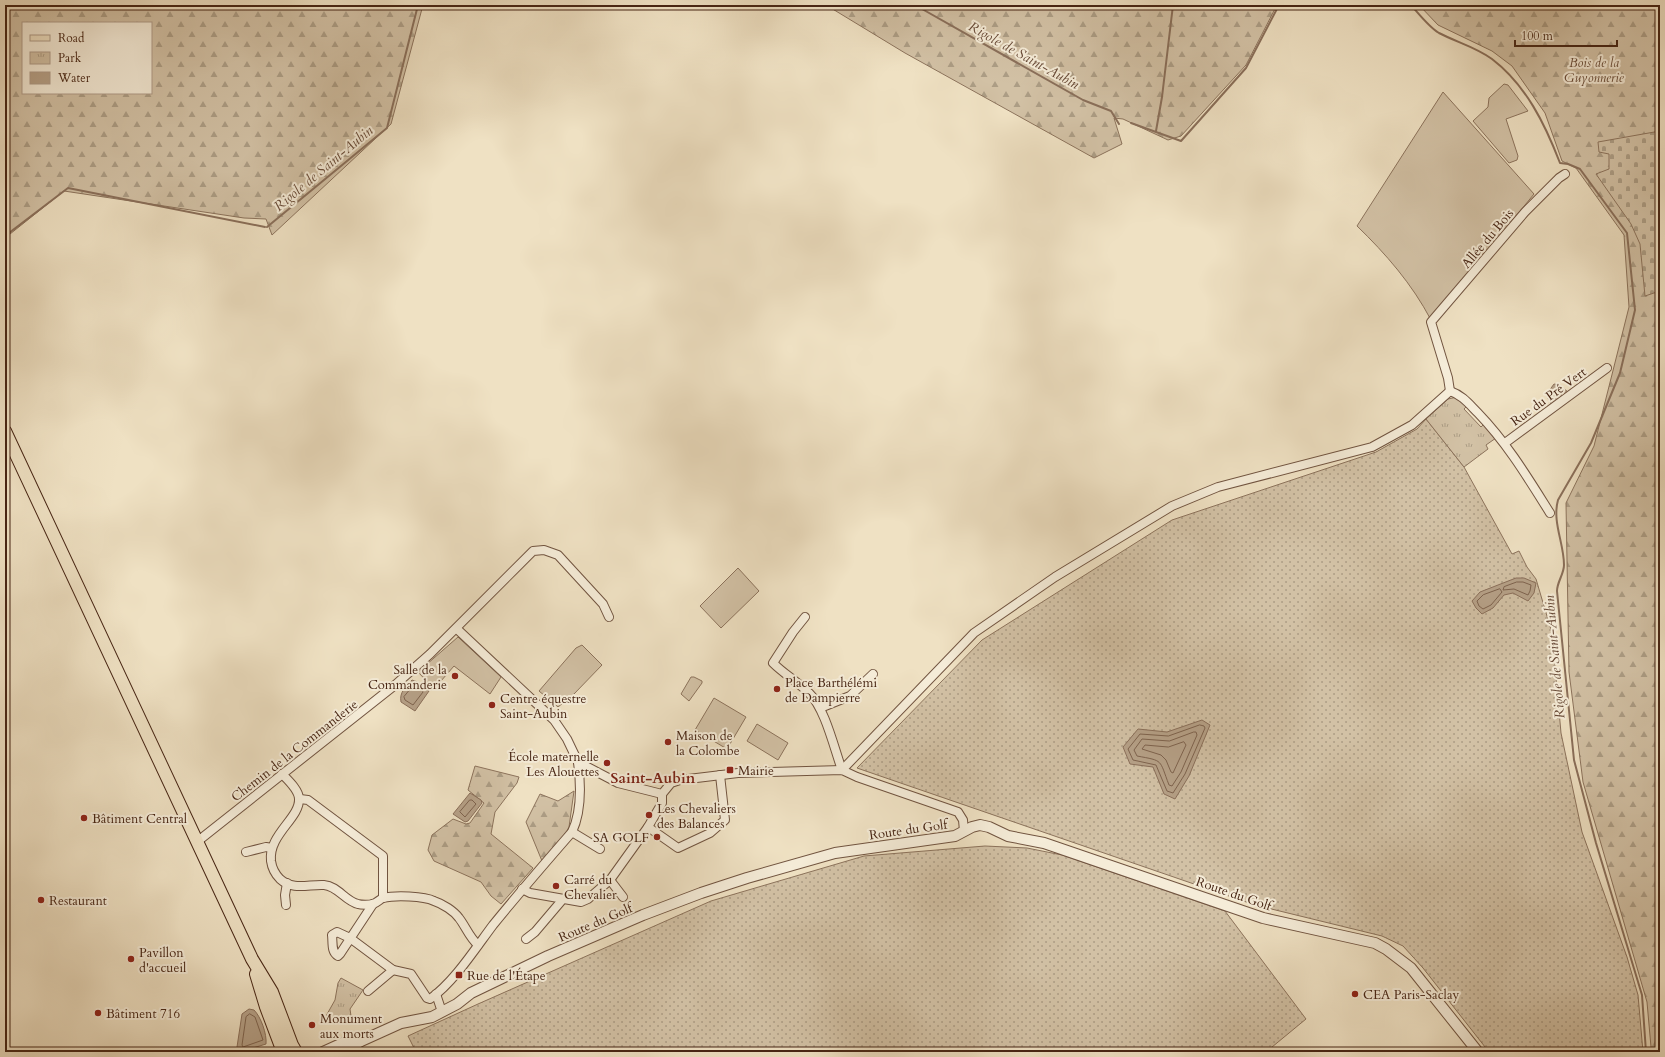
<svg xmlns="http://www.w3.org/2000/svg" width="1665" height="1057" font-family="Cardo,serif">
<style>
.grass{fill:url(#grass-dots);stroke:#8c735c}
.forest{fill:url(#forest-firs);stroke:#8c735c;fill-rule:evenodd}
.cemetery{fill:url(#cemetery-stones);stroke:#8c735c}
.park{fill:url(#park-tufts);stroke:#8c735c}
.garden{fill:#d2c1a5;stroke:#8c735c}
.water{fill:#b6a188;stroke:#8a6f5a}
.lines{fill:none;stroke-linecap:round;stroke-linejoin:round}
.shore{stroke:#7e634e;stroke-width:1}
.stream{stroke:#8a6f5a;stroke-width:2}
.minor-casing{stroke:#715440;stroke-width:10}
.tertiary-casing{stroke:#715440;stroke-width:12}
.primary-casing{stroke:#472514;stroke-width:14}
.minor{stroke:#f5ecd8;stroke-width:8}
.tertiary{stroke:#f5ecd8;stroke-width:10}
.primary{stroke:#efe1c3;stroke-width:12}
.poi-dot{fill:#8f2418;stroke:#f5ecd8;stroke-width:1.5}
.labels{text-anchor:middle;stroke-width:4;stroke-linejoin:round;paint-order:stroke}
.park-label{font-size:13px;font-style:italic;fill:#6a4c38;stroke:#f5ecd8}
.street-label{font-size:13px;fill:#472514;stroke:#f5ecd8}
.poi-label{font-size:13px;fill:#472514;stroke:#f5ecd8;text-anchor:start}
.water-label{font-size:14px;font-style:italic;fill:#684a37;stroke:#f5ecd8}
.quarter-label{font-size:15px;font-weight:bold;fill:#7a1f14;stroke:#f5ecd8}
</style>
<defs>
<pattern id="grass-dots" width="8" height="8" patternUnits="userSpaceOnUse"><rect width="8" height="8" fill="#d2c1a5"/><path d="M2 2h.1M6 6h.1" fill="none" stroke="#ac9d85" stroke-width="1.8" stroke-linecap="round"/></pattern>
<pattern id="forest-firs" width="22" height="20" patternUnits="userSpaceOnUse"><rect width="22" height="20" fill="#d2c1a5"/><path d="M5 1l3.5 6h-7zM16 11l3.5 6h-7z" fill="#ac9d85"/></pattern>
<pattern id="cemetery-stones" width="16" height="16" patternUnits="userSpaceOnUse"><rect width="16" height="16" fill="#d2c1a5"/><path d="M2 7V4a2 2 0 0 1 4 0v3zM10 15v-3a2 2 0 0 1 4 0v3z" fill="#ac9d85"/></pattern>
<pattern id="park-tufts" width="24" height="20" patternUnits="userSpaceOnUse"><rect width="24" height="20" fill="#d2c1a5"/><path d="M3 7l-1-3M5 7V3M7 7l1-3M15 17l-1-3M17 17v-4M19 17l1-3" fill="none" stroke="#ac9d85"/></pattern>
</defs>
<rect width="100%" height="100%" fill="#efe1c3"/>
<filter id="stains"><feTurbulence type="fractalNoise" baseFrequency=".005" numOctaves="4"/><feColorMatrix values="0 0 0 0 .2 0 0 0 0 .09 0 0 0 0 .02 0 0 0 .5 -.17"/></filter>
<radialGradient id="worn" r=".72"><stop offset=".6" stop-color="#630" stop-opacity="0"/><stop offset="1" stop-color="#630" stop-opacity=".3"/></radialGradient>
<g class="grass">
<polygon points="1426,419 1464,467 1512,554 1519,551 1527,567 1536,579 1552,633 1561,733 1582,832 1627,957 1638,995 1643,1052 1489,1052 1423,968 1403,946 1382,936 1255,905 857,768 982,640 1172,520 1376,452 1417,429"/>
<polygon points="985,846 1027,848 1062,855 1225,911 1306,1019 1266,1052 416,1052 408,1036 478,1004 711,901 864,856"/>
</g>
<g class="forest">
<path d="M5,5H423L391,124L272,235L266,219L244,218L64,191L5,238ZM23,23H151V93H23Z"/>
<polygon points="826,5 1277,5 1246,65 1181,136 1168,140 1123,119 1114,118 1122,144 1094,158 905,53"/>
<polygon points="1419,5 1660,5 1660,1052 1649,1052 1651,1047 1647,1002 1583,782 1569,672 1566,503 1594,446 1629,307 1624,235 1576,168 1562,161 1545,113 1512,66 1492,51 1438,25"/>
<polygon points="475,766 519,777 517,783 495,812 491,834 533,868 501,904 491,896 481,882 434,861 428,850 432,835 453,819 466,824 470,823 484,803 468,790"/>
<polygon points="574,791 569,827 564,836 542,861 526,822 540,794 558,801"/>
</g>
<polygon class="cemetery" points="1660,131 1660,291 1645,296 1640,244 1631,224 1596,174 1609,169 1609,154 1599,152 1598,142"/>
<g class="park">
<polygon points="1457,397 1467,406 1464,409 1481,427 1484,424 1496,438 1486,445 1488,449 1464,467 1426,419 1448,399"/>
<polygon points="341,978 363,990 350,1009 351,1016 341,1024 326,1016 335,1000 338,983"/>
</g>
<g class="garden">
<polygon points="1504,84 1508,85 1528,111 1506,119 1518,156 1517,160 1509,163 1473,121 1488,107 1489,98"/>
<path d="M1443,92L1534,194L1431,320C1412,284 1386,254 1357,226Z"/>
<polygon points="738,568 759,591 721,628 700,606"/>
<polygon points="458,637 501,677 490,694 454,666 434,689 418,672"/>
<polygon points="582,645 602,665 574,694 558,707 539,691 576,648"/>
<polygon points="691,677 694,677 702,681 702,683 689,701 681,694"/>
<polygon points="714,698 746,717 727,749 695,730"/>
<polygon points="757,724 788,743 778,760 747,741"/>
</g>
<g class="water">
<polygon points="1554,384 1560,385 1569,393 1553,407 1546,395"/>
<polygon points="1516,578 1524,578 1536,583 1534,593 1528,601 1513,593 1504,595 1493,608 1482,614 1476,608 1472,601 1480,592"/>
<path d="M412,680L420,683L429,691L415,711L401,702C399,692 406,687 412,680Z"/>
<polygon points="1202,720 1210,725 1189,776 1175,799 1164,794 1153,767 1130,764 1123,747 1138,729 1167,732"/>
<polygon points="470,793 481,800 482,803 468,821 465,822 453,814"/>
<path d="M249,1009L254,1010C261,1017 267,1034 266,1044L240,1052L237,1047L242,1014Z"/>
</g>
<g class="lines">
<g class="shore">
<polygon points="1517,582 1523,582 1531,585 1530,591 1528,595 1514,589 1503,590 1504,587"/>
<polygon points="1500,589 1502,592 1491,605 1483,609 1479,606 1477,601 1483,595"/>
<polygon points="414,685 418,686 423,692 413,705 405,700 404,697"/>
<polygon points="1200,725 1204,726 1205,728 1185,774 1173,793 1167,791 1156,765 1133,760 1128,749 1140,734 1168,736"/>
<path d="M1194,732H1196L1197,735L1181,772L1172,786L1169,785C1159,759 1164,761 1137,756L1134,750L1142,739L1169,741Z"/>
<polygon points="1184,742 1186,745 1173,773 1171,772 1166,760 1161,755 1142,749 1145,745 1168,747"/>
<polygon points="470,800 472,800 476,804 465,817 460,812"/>
<polygon points="250,1014 255,1017 263,1040 243,1047 242,1045 246,1017"/>
</g>
<g class="stream">
<polyline points="915,5 1083,100 1111,111 1119,124"/>
<path d="M1411,5C1419,14 1429,27 1439,33C1456,42 1476,47 1492,59C1526,85 1545,124 1560,163L1568,164L1580,169L1627,233L1635,310L1620,373L1591,443L1558,500C1552,522 1564,543 1564,565C1564,574 1557,582 1557,591L1574,760L1596,843L1642,995L1646,1052"/>
<polyline points="1131,123 1181,141 1246,68 1279,5"/>
<polyline points="1156,131 1162,97 1173,5"/>
<polyline points="267,227 387,128 418,5"/>
<polyline points="5,236 68,188 265,227"/>
</g>
<defs>
<g id="minor">
<polyline points="1450,391 1448,378 1431,322 1525,212 1559,178 1565,174"/>
<path d="M1450,391C1462,395 1469,404 1478,413C1507,443 1528,478 1550,513"/>
<polyline points="1505,443 1607,368"/>
<path d="M805,617L793,632L773,663C784,674 798,682 809,693C825,708 834,748 842,770"/>
<polyline points="457,629 554,720 567,739 578,762 618,783 662,794 671,783 680,780 738,773 842,770 857,777 958,812 963,820 964,831"/>
<polyline points="820,708 850,696 873,674"/>
<polyline points="842,770 974,633 1055,577 1172,506 1218,487 1372,447 1412,425 1450,391"/>
<path d="M282,774C288,780 299,790 299,799C300,818 268,835 271,861C272,868 275,874 280,879C293,891 309,884 324,885C338,886 345,901 358,904C361,905 369,905 373,904C377,903 380,899 383,898C395,895 424,896 434,901C443,904 454,911 459,918C466,927 469,937 478,945"/>
<polyline points="300,799 308,800 383,856 383,898"/>
<polyline points="648,827 678,848 710,833 725,820 720,775"/>
<polyline points="572,832 600,849"/>
<polyline points="198,841 395,685 430,654 533,551 544,550 558,555 603,604 609,617"/>
<polyline points="246,852 266,847 272,848"/>
<polyline points="610,880 623,897"/>
<polyline points="522,889 530,893 581,902 588,899 610,880 648,827 662,803 662,794"/>
<path d="M373,904L340,954L338,956C331,952 333,943 332,935L337,932L350,938L393,970L411,974L427,998L430,999C454,982 475,949 493,925C519,893 545,863 572,832C582,811 581,785 578,762"/>
<polyline points="286,905 285,895 287,883"/>
<polyline points="526,939 535,932 563,899"/>
<polyline points="368,991 393,970"/>
<polyline points="436,994 442,1012"/>
</g>
<g id="tertiary">
<polyline points="323,1052 345,1042 359,1042"/>
<polyline points="342,1052 359,1042 401,1023 432,1017 457,1004 471,993 548,956 643,915 701,893 747,878 835,853 955,836 972,827 980,825 989,827 1008,836 1044,843 1263,918 1375,943 1386,949 1411,968 1478,1052"/>
</g>
<g id="primary">
<polyline points="5,431 252,959 272,992 292,1045 296,1052"/>
<polyline points="256,974 266,1007 283,1052"/>
</g>
</defs>
<use href="#minor" class="minor-casing"/>
<use href="#tertiary" class="tertiary-casing"/>
<use href="#primary" class="primary-casing"/>
<use href="#minor" class="minor"/>
<use href="#tertiary" class="tertiary"/>
<use href="#primary" class="primary"/>
</g>
<g class="poi-dot">
<circle cx="455" cy="676" r="4"/>
<circle cx="777" cy="689" r="4"/>
<circle cx="492" cy="705" r="4"/>
<circle cx="668" cy="742" r="4"/>
<circle cx="607" cy="763" r="4"/>
<rect x="726" y="766" width="8" height="8" rx="2"/>
<circle cx="649" cy="815" r="4"/>
<circle cx="84" cy="818" r="4"/>
<circle cx="657" cy="837" r="4"/>
<circle cx="556" cy="886" r="4"/>
<circle cx="41" cy="900" r="4"/>
<circle cx="131" cy="959" r="4"/>
<rect x="455" y="971" width="8" height="8" rx="2"/>
<circle cx="1355" cy="994" r="4"/>
<circle cx="98" cy="1013" r="4"/>
<circle cx="312" cy="1025" r="4"/>
</g>
<g class="labels">
<g class="park-label">
<text x="1594" y="67">Bois de la<tspan x="1594" dy="15">Guyonnerie</tspan></text>
</g>
<g class="street-label">
<text transform="translate(1487 238) rotate(-50)" y="5">Allée du Bois</text>
<text transform="translate(1548 396) rotate(-36)" y="5">Rue du Pré Vert</text>
<text transform="translate(294 750) rotate(-38)" y="5">Chemin de la Commanderie</text>
<text transform="translate(908 829) rotate(-8)" y="5">Route du Golf</text>
<text transform="translate(1234 893) rotate(19)" y="5">Route du Golf</text>
<text transform="translate(595 922) rotate(-23)" y="5">Route du Golf</text>
</g>
<g class="poi-label">
<text x="447" y="674" text-anchor="end">Salle de la<tspan x="447" dy="15">Commanderie</tspan></text>
<text x="785" y="687">Place Barthélémi<tspan x="785" dy="15">de Dampierre</tspan></text>
<text x="500" y="703">Centre équestre<tspan x="500" dy="15">Saint-Aubin</tspan></text>
<text x="676" y="740">Maison de<tspan x="676" dy="15">la Colombe</tspan></text>
<text x="599" y="761" text-anchor="end">École maternelle<tspan x="599" dy="15">Les Alouettes</tspan></text>
<text x="738" y="775">Mairie</text>
<text x="657" y="813">Les Chevaliers<tspan x="657" dy="15">des Balances</tspan></text>
<text x="92" y="823">Bâtiment Central</text>
<text x="649" y="842" text-anchor="end">SA GOLF</text>
<text x="564" y="884">Carré du<tspan x="564" dy="15">Chevalier</tspan></text>
<text x="49" y="905">Restaurant</text>
<text x="139" y="957">Pavillon<tspan x="139" dy="15">d'accueil</tspan></text>
<text x="467" y="980">Rue de l'Étape</text>
<text x="1363" y="999">CEA Paris-Saclay</text>
<text x="106" y="1018">Bâtiment 716</text>
<text x="320" y="1023">Monument<tspan x="320" dy="15">aux morts</tspan></text>
</g>
<g class="water-label">
<text transform="translate(1024 55) rotate(29)" y="5">Rigole de Saint-Aubin</text>
<text transform="translate(323 168) rotate(-40)" y="5">Rigole de Saint-Aubin</text>
<text transform="translate(1554 657) rotate(-95)" y="5">Rigole de Saint-Aubin</text>
</g>
<g class="quarter-label">
<text x="653" y="783">Saint-Aubin</text>
</g>
</g>
<rect width="1665" height="1057" fill="none" stroke="#efe1c3" stroke-width="20"/>
<rect x="6" y="6" width="1653" height="1045" fill="none" stroke="#472514" stroke-width="2"/>
<rect x="10" y="10" width="1645" height="1037" fill="none" stroke="#472514"/>
<rect x="22" y="22" width="130" height="72" fill="#f5ecd8" stroke="#af9c8a"/>
<rect x="30" y="35" width="20" height="6" fill="#efe1c3" stroke="#af9c8a"/>
<text x="58" y="42" font-size="12" fill="#472514">Road</text>
<rect x="30" y="52" width="20" height="12" fill="url(#park-tufts)" stroke="#af9c8a"/>
<text x="58" y="62" font-size="12" fill="#472514">Park</text>
<rect x="30" y="72" width="20" height="12" fill="#b6a188" stroke="#af9c8a"/>
<text x="58" y="82" font-size="12" fill="#472514">Water</text>
<path d="M1515 40v6h102v-6" fill="none" stroke="#472514" stroke-width="2"/>
<text x="1521" y="40" font-size="12" fill="#472514" stroke="#f5ecd8" stroke-width="3" paint-order="stroke">100 m</text>
<rect width="100%" height="100%" filter="url(#stains)"/>
<rect width="100%" height="100%" fill="url(#worn)"/>
</svg>
